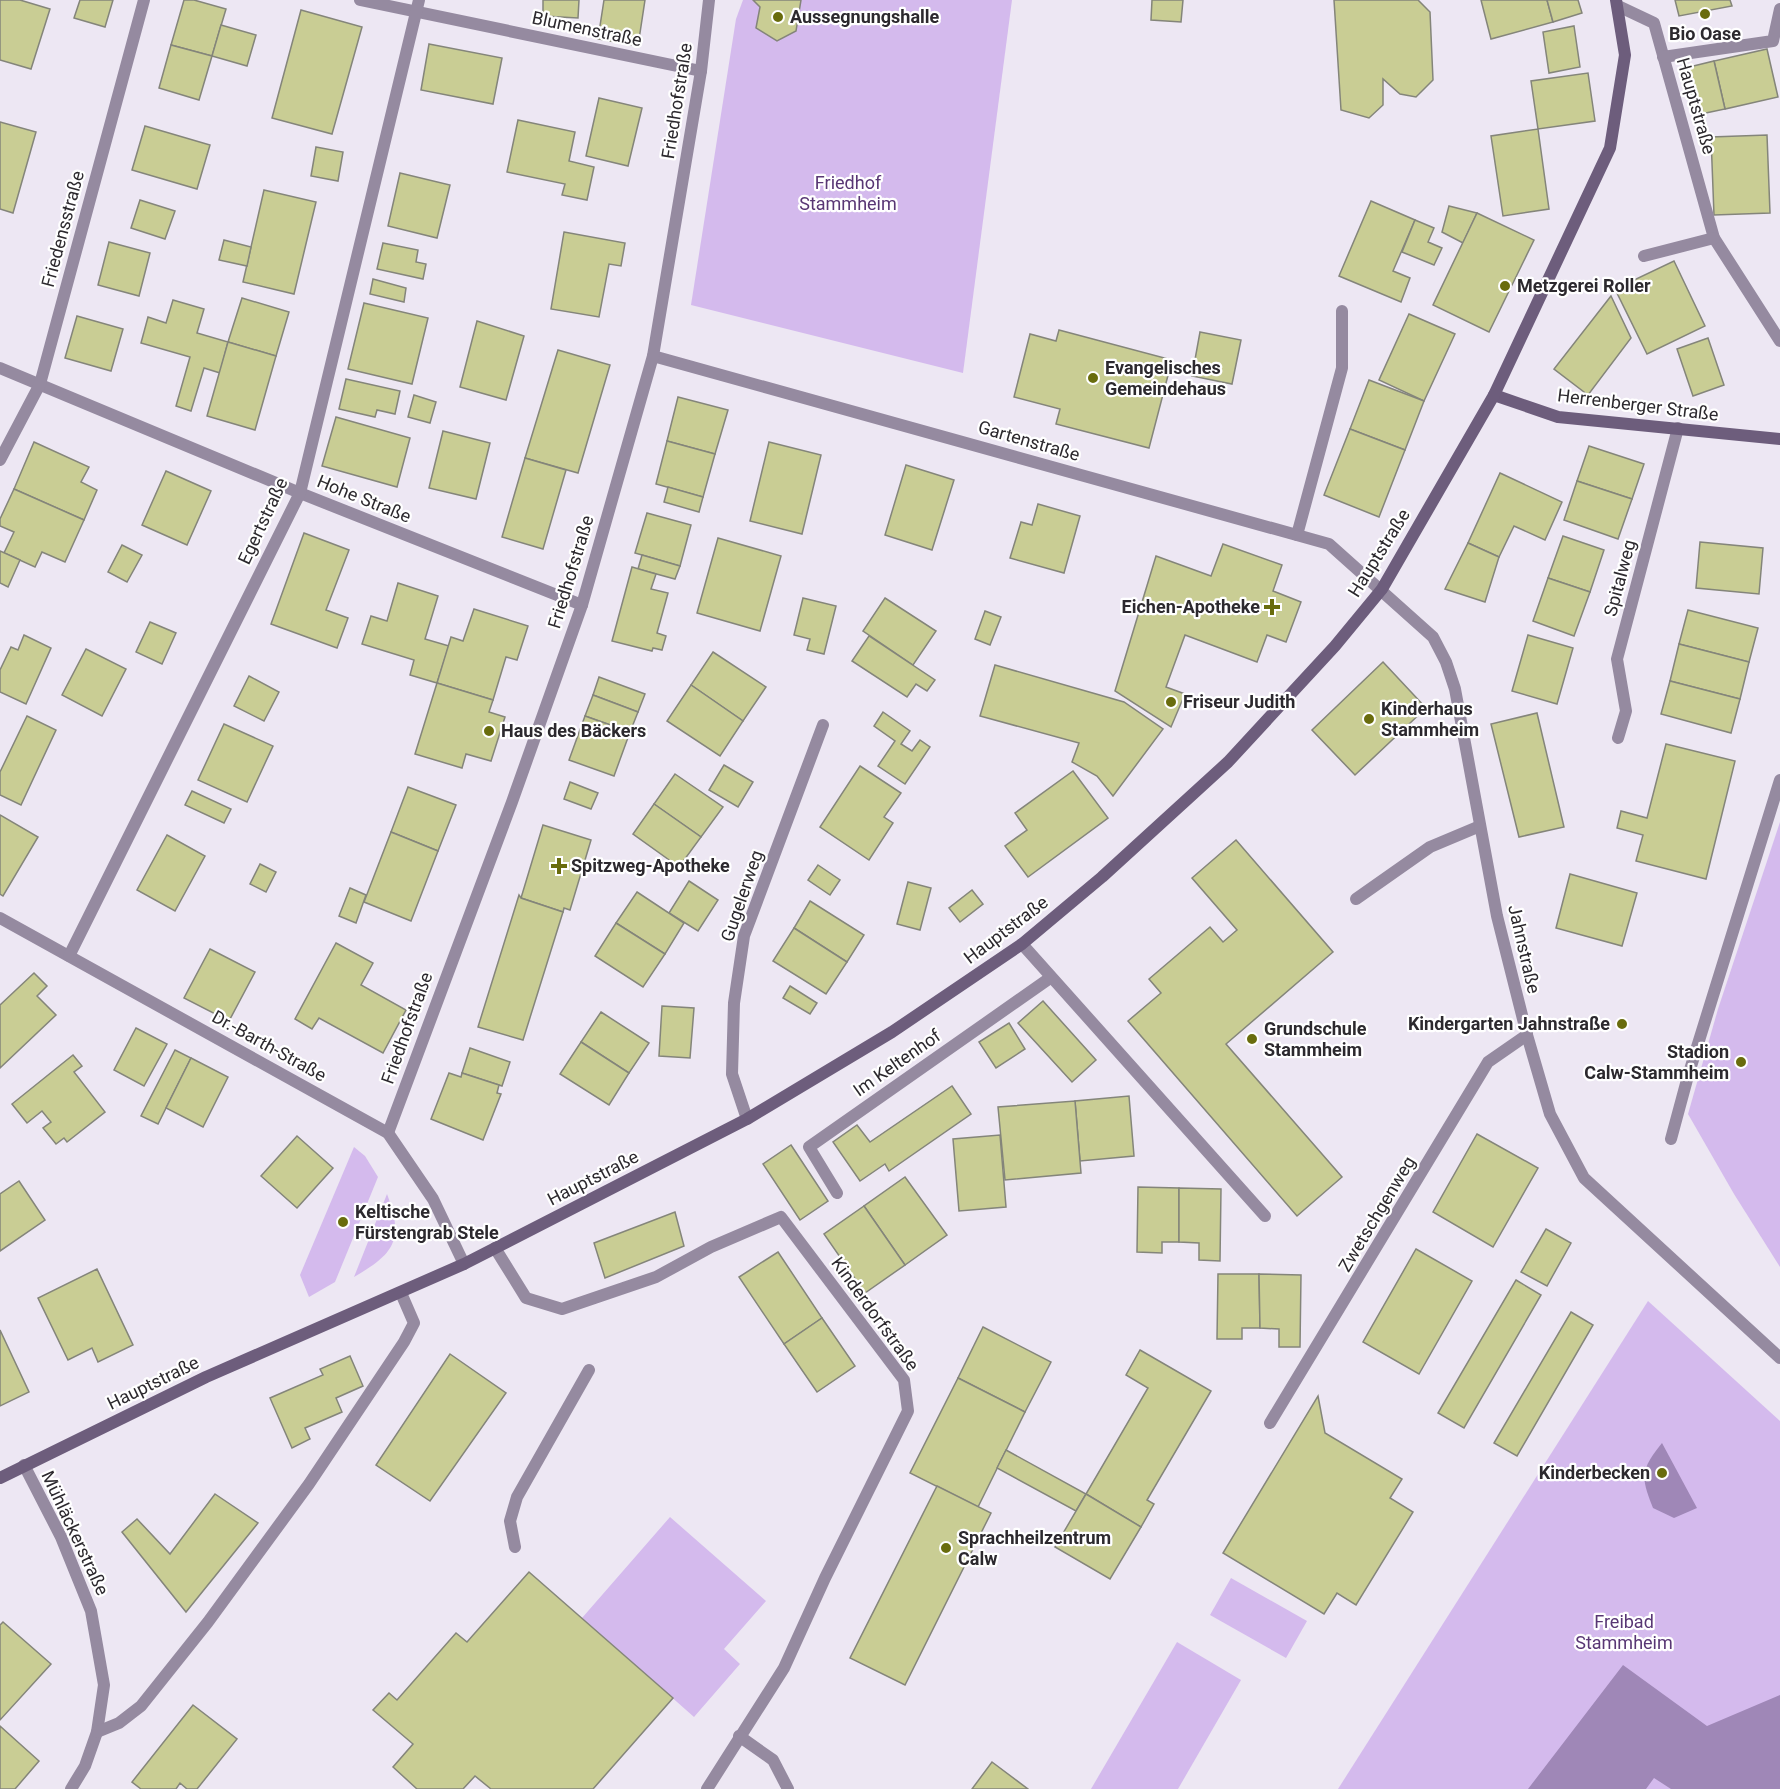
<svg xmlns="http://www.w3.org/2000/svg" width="1780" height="1789" font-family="Roboto,sans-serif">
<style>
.green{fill:#d4baed}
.water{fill:#9f87b7}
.building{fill:#c9cd94;stroke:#84857a;stroke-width:1.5}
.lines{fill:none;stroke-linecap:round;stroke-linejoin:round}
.lane{stroke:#958aa0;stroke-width:12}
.street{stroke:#958aa0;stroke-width:12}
.secondary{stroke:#6d5d7c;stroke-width:12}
.poi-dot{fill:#696c0d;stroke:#fff;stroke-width:2}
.labels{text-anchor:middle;stroke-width:4.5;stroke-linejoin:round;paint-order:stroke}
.poi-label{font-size:18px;font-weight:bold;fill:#2c292e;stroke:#fff;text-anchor:start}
.street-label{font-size:18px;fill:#2c292e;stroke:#fff}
.park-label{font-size:18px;fill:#583674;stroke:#fff}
</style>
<rect width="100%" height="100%" fill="#ede7f3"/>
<g class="green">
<polygon points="743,0 1012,0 963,373 691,305 736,19"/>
<polygon points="1780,822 1780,1267 1734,1194 1688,1114 1718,1009"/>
<polygon points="354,1147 365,1156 378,1177 335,1282 309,1297 300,1275"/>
<path d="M387,1194C405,1241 393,1254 354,1277Z"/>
<polygon points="1648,1301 1780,1421 1780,1789 1338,1789"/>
<polygon points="670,1517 766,1601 724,1649 740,1664 694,1717 582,1618"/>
<polygon points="1231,1578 1307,1621 1286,1658 1210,1615"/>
<polygon points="1177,1642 1241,1680 1178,1789 1091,1789"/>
</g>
<g class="water">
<path d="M1662,1443L1697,1508L1674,1518L1653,1508C1640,1476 1641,1469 1662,1443Z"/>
<polygon points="1623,1665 1707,1726 1780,1695 1780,1789 1671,1789 1654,1778 1646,1789 1528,1789"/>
</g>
<g class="building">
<polygon points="0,0 20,0 50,9 31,69 0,60"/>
<polygon points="80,0 113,0 105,27 74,18"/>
<polygon points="184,0 194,0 226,9 212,56 171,45"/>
<polygon points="543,0 579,0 578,18 543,16"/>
<polygon points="604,0 645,0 638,46 598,39"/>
<polygon points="753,0 801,0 796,31 777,41 756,28 760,7"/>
<polygon points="1152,0 1183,0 1181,22 1151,20"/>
<polygon points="1334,0 1418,0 1430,12 1433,80 1416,97 1400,94 1383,79 1383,105 1369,118 1341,110"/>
<polygon points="1481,0 1547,0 1553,22 1491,39"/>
<polygon points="1547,0 1578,0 1582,13 1553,22"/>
<polygon points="1675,0 1730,0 1732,6 1679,16"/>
<polygon points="301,10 362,27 332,134 272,118"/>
<polygon points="221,25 256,35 247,66 212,56"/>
<polygon points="1574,26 1580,67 1549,73 1543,32"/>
<polygon points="429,44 502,58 493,104 421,90"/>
<polygon points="171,45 212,56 199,100 159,88"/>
<polygon points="1767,49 1778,97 1725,109 1714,61"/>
<polygon points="1714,61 1725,109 1696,115 1685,68"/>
<polygon points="1588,73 1595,121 1538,129 1531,81"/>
<polygon points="599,98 642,108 628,166 586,156"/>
<polygon points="518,120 575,132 569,161 594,167 587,200 562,195 565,184 507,172"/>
<polygon points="0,122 36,132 13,213 0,209"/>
<polygon points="145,126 210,145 197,189 132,170"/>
<polygon points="1538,129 1549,209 1503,216 1491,136"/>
<polygon points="1767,135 1770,213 1714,215 1711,137"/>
<polygon points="316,147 343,152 338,181 311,176"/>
<polygon points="400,173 450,185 437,238 388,226"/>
<polygon points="264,190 316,202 294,294 243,282"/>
<polygon points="140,200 175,211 165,239 131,228"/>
<polygon points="1371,201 1415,220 1393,271 1410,278 1401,302 1339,276"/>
<polygon points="1449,206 1477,213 1463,243 1442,232"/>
<polygon points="1477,213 1534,240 1489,332 1433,305"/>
<polygon points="1415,220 1434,228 1428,242 1442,248 1434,265 1402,252"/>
<polygon points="564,232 625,243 621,266 609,264 599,317 551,309"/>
<polygon points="224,240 251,247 247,266 219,260"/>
<polygon points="109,242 150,253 139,296 98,285"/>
<polygon points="383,243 418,250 416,262 426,264 423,279 377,269"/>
<polygon points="1674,261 1705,326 1647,354 1615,289"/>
<polygon points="373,279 406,288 404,302 370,294"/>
<polygon points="1611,296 1631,338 1588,395 1554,369"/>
<polygon points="242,298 289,312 276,356 228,342"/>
<polygon points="173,300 204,309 197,333 228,342 220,373 204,368 191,411 176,406 190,357 141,343 148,317 166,323"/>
<polygon points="364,303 428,318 412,384 348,369"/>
<polygon points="1409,314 1455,334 1424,401 1379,380"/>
<polygon points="77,316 123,329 111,371 65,358"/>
<polygon points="477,321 524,336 506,400 460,387"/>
<polygon points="1059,330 1172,360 1149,448 1056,424 1060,409 1014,397 1030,334 1056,341"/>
<polygon points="1200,332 1241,340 1232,384 1192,376"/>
<polygon points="1708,338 1724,385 1693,396 1677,349"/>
<polygon points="228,342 276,356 255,430 207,416"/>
<polygon points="558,350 610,365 578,473 525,458"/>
<polygon points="346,379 400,391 395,414 377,410 375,417 339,409"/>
<polygon points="1369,380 1424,401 1405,450 1350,429"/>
<polygon points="414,395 436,402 430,423 408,417"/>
<polygon points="678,397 728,410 715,454 667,441"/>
<polygon points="336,417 410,438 397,487 322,466"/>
<polygon points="1350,429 1405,450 1379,517 1324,495"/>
<polygon points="443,431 490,443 476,499 429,488"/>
<polygon points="667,441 715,454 703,497 656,484"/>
<polygon points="34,442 89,467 81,482 97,490 84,520 14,489"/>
<polygon points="769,442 821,455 802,534 750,521"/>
<polygon points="1589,446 1644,464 1632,499 1577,481"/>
<polygon points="525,458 566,470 543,549 502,537"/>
<polygon points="906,465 954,480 932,550 885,535"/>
<polygon points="166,471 211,491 187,545 142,525"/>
<polygon points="1500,473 1562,502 1545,540 1514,526 1499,557 1468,543"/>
<polygon points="1577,481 1632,499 1618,539 1564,520"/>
<polygon points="668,487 703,497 699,512 664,502"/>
<polygon points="14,489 84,520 65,562 42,552 35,567 4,553 14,532 0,526 0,519"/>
<polygon points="1038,504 1080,516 1064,573 1010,558 1021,522 1032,525"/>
<polygon points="647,513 691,525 680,566 635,553"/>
<polygon points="304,533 349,550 326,610 348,618 337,648 271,624"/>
<polygon points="1563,536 1604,550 1590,592 1548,578"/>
<polygon points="718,538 781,556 760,631 697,613"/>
<polygon points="1700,542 1763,548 1759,594 1696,588"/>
<polygon points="1468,543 1499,557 1485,602 1445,589"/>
<polygon points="1223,544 1282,565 1273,591 1301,602 1286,642 1267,635 1257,662 1185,635 1166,687 1185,694 1171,727 1115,691 1156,556 1211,576"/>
<polygon points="122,545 142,555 127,582 108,572"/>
<polygon points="0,551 20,560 8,587 0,583"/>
<polygon points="642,555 680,566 675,579 638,569"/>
<polygon points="632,567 656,574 651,589 668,593 657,633 666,636 662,650 653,648 652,651 612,641"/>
<polygon points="1548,578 1590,592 1574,636 1533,621"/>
<polygon points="398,583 438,596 425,639 449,646 437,683 410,675 414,660 362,644 371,616 387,621"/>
<polygon points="803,598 836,606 824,654 807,650 810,639 794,635"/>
<polygon points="885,598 936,631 913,665 863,631"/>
<polygon points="474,609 528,626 517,660 506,657 493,700 437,683 451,637 463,641"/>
<polygon points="1688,610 1758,628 1749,662 1679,644"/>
<polygon points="985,611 1001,617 990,645 975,639"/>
<polygon points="150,622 176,633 162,664 136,652"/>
<polygon points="24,635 51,648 26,704 0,692 0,670 11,647 18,650"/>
<polygon points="1528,635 1573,648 1557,704 1512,691"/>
<polygon points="869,636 935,680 927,691 916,684 907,697 852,661"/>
<polygon points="1679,644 1749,662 1740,699 1670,681"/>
<polygon points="86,649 126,669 102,716 62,695"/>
<polygon points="713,652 766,687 743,721 691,685"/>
<polygon points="1383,662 1426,708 1355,775 1312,730"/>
<polygon points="995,665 1124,702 1163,729 1113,796 1097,776 1072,762 1079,743 980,716"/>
<polygon points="249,676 279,692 264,721 234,706"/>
<polygon points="599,677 645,694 638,712 593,695"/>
<polygon points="1670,681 1740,699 1731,733 1661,714"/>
<polygon points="437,683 493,700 489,712 505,717 491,761 466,754 462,768 415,754"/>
<polygon points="691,685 743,721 720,756 667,721"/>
<polygon points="593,695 638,712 630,732 585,716"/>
<polygon points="883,712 910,731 901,744 912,751 920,740 930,747 905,784 878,766 895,741 874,726"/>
<polygon points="1537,713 1564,827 1519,837 1491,724"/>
<polygon points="27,716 56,730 21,805 0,795 0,772"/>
<polygon points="585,716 630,732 614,776 569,760"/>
<polygon points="224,724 273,746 247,802 198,780"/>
<polygon points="1666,744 1735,761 1706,879 1636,861 1643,835 1617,828 1621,811 1647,818"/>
<polygon points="724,765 753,782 738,807 709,790"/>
<polygon points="860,766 901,793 884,817 893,823 869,860 820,827"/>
<polygon points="1073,771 1108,818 1028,877 1005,846 1027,830 1015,813"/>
<polygon points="675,774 723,807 701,837 654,804"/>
<polygon points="570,782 598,793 591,809 564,799"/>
<polygon points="408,787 456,805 438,851 391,832"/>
<polygon points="192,791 231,809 224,823 185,805"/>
<polygon points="654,804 701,837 679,867 633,834"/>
<polygon points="0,815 38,837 3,896 0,894"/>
<polygon points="543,825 591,840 570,910 564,908 563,912 521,898"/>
<polygon points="391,832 438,851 411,921 364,902"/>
<polygon points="167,835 205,856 175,911 137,890"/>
<polygon points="1236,840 1333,952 1226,1044 1342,1177 1297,1216 1128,1021 1161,993 1149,979 1210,927 1223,942 1237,930 1192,878"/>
<polygon points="260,864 276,872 266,892 250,884"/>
<polygon points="818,865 840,880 830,895 808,880"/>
<polygon points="1570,874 1637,893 1622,946 1556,928"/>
<polygon points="689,881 718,900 698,931 669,913"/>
<polygon points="908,882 931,888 920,930 897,924"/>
<polygon points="350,888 366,895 356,923 339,916"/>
<polygon points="972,890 983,904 960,922 949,908"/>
<polygon points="637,892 684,923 665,954 616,923"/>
<polygon points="519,895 521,898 563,912 523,1040 478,1027"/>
<polygon points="810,901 864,935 847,962 794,928"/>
<polygon points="616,923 665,954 643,987 595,956"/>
<polygon points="794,928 847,962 826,994 773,961"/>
<polygon points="336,943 373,963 361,985 406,1010 383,1053 319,1018 312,1029 295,1019"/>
<polygon points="210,949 255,972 229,1021 184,998"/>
<polygon points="34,973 47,986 37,996 56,1015 0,1068 0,1005"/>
<polygon points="790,986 817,1003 810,1014 783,998"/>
<polygon points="1043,1001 1096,1060 1072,1082 1018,1023"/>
<polygon points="662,1006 694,1008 690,1058 659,1056"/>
<polygon points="601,1012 649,1043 629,1073 581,1042"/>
<polygon points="1009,1023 1025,1049 996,1068 979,1042"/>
<polygon points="136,1028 167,1044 144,1086 114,1070"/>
<polygon points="581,1042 629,1073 609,1105 560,1074"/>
<polygon points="470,1048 510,1062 502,1086 462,1073"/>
<polygon points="175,1050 191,1058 158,1124 141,1116"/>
<polygon points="73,1055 82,1066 74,1072 105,1112 67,1142 64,1138 56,1144 43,1128 51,1122 42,1111 27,1123 12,1104"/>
<polygon points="191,1058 228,1077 203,1127 166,1108"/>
<polygon points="449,1073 461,1077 462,1073 499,1085 497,1093 501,1094 483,1140 431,1119"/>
<polygon points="952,1086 971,1114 889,1171 885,1164 860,1181 833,1142 857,1125 870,1142"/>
<polygon points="1129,1096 1134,1156 1080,1161 1075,1101"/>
<polygon points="1075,1101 1081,1173 1005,1180 998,1107"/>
<polygon points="1477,1134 1538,1168 1493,1247 1433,1212"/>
<polygon points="1000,1135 1006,1207 959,1211 953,1139"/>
<polygon points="297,1136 333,1168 297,1208 261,1176"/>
<polygon points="791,1145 828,1201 800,1220 763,1164"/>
<polygon points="905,1177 947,1235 905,1265 864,1206"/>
<polygon points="19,1181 45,1220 0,1251 0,1194"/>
<polygon points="1138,1187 1179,1188 1179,1242 1162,1242 1162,1253 1137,1252"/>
<polygon points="1179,1188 1221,1189 1220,1261 1199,1260 1199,1243 1179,1242"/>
<polygon points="864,1206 905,1265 865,1293 824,1234"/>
<polygon points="675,1212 684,1246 605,1278 594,1243"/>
<polygon points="1546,1229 1571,1243 1547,1286 1521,1272"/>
<polygon points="1416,1249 1472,1281 1419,1374 1363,1342"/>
<polygon points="778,1252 822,1318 784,1344 739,1277"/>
<polygon points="97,1269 133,1345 98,1362 92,1348 68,1360 38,1298"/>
<polygon points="1218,1274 1259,1274 1260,1328 1242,1328 1242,1339 1217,1339"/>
<polygon points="1259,1274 1301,1275 1300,1347 1279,1347 1279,1329 1260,1328"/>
<polygon points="1516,1280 1541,1295 1464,1428 1438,1413"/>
<polygon points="1571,1312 1593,1325 1517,1456 1494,1443"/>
<polygon points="822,1318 855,1366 817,1392 784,1344"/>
<polygon points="983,1327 1051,1362 1025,1412 958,1378"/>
<polygon points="0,1330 29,1392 0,1406"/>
<polygon points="1140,1350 1211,1391 1147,1500 1154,1504 1141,1527 1086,1494 1148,1388 1126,1375"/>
<polygon points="450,1354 506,1393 430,1501 376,1465"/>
<polygon points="350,1356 363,1386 336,1398 342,1412 305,1428 310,1439 292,1448 270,1398 323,1375 320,1369"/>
<polygon points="958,1378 1025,1412 978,1507 910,1473"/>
<polygon points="1318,1396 1325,1433 1402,1479 1390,1498 1413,1512 1356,1605 1337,1593 1324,1614 1223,1553"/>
<polygon points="1006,1450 1086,1494 1076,1511 997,1468"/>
<polygon points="937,1486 991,1513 905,1685 850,1658"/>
<polygon points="215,1494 258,1523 186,1612 122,1532 137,1519 170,1554"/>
<polygon points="1086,1494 1141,1527 1110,1579 1055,1547"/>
<polygon points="529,1572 673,1698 593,1789 491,1789 475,1776 463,1789 417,1789 393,1767 413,1744 373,1710 389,1693 397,1700 456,1633 467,1642"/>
<polygon points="3,1622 51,1664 0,1720 0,1625"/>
<polygon points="193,1705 237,1739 197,1789 187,1789 180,1783 176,1789 141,1789 132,1782"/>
<polygon points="0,1726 39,1761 15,1789 0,1789"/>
<polygon points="992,1762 1028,1789 972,1789"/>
</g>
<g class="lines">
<g class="lane">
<polyline points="1297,535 1342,368 1342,311"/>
<polyline points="1356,899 1430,847 1480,826"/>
<polyline points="1671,1139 1688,1076 1780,780"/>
<polyline points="837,1193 809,1147 1050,978"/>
<polyline points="495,1248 526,1298 562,1309 656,1277 711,1247 781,1217 904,1380 908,1411 825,1578 784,1668 707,1789"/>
<polyline points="1270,1423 1488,1062 1527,1035"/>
<polyline points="515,1547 510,1521 517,1497 589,1370"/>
<polyline points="739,1736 773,1760 788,1789"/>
</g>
<g class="street">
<polyline points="360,0 701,71"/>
<polyline points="1618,6 1654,23 1714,238 1780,341"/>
<polyline points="1663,57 1773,41 1780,9"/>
<polyline points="1644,256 1714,238"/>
<polyline points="653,356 1329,544 1433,637 1446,662 1455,689 1497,916 1527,1035 1550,1114 1584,1178 1780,1358"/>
<polyline points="0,368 300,493 582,605"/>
<polyline points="0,460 40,384 144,0"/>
<polyline points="1618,738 1626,711 1617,659 1678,428"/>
<polyline points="0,918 388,1133 433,1199 464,1264"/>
<polyline points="1022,944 1265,1216"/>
<polyline points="69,956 300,493 419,0"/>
<polyline points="747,1119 732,1074 734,1003 744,936 823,725"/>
<polyline points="388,1133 512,802 582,605 653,356 701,71 709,0"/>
<polyline points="24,1465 61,1537 91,1611 104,1685 97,1732 85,1766 71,1789"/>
<polyline points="97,1732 119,1723 141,1706 208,1622 309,1484 404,1342 414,1323 401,1293"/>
</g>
<g class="secondary">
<polyline points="1494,395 1558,417 1780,439"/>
<polyline points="0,1478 206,1377 464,1264 747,1119 892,1032 1022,944 1102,877 1193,794 1228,762 1335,646 1382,589 1494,395 1610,148 1625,55 1616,0"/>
</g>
</g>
<g class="poi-dot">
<circle cx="1705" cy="14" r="6"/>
<circle cx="778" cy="17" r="6"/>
<circle cx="1505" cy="286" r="6"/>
<circle cx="1093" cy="378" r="6"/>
<path d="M1269 598h6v6h6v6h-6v6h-6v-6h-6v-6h6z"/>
<circle cx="1171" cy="702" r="6"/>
<circle cx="1369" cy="719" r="6"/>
<circle cx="489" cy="731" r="6"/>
<path d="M556 857h6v6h6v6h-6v6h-6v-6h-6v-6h6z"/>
<circle cx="1622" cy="1024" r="6"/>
<circle cx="1252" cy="1039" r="6"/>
<circle cx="1741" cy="1062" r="6"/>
<circle cx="343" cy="1222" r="6"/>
<circle cx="1662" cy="1473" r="6"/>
<circle cx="946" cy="1548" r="6"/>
</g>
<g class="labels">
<g class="poi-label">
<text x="790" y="23">Aussegnungshalle</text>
<text x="1705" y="40" text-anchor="middle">Bio Oase</text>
<text x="1517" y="292">Metzgerei Roller</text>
<text x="1105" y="374">Evangelisches<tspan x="1105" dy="21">Gemeindehaus</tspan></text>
<text x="1260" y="613" text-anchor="end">Eichen-Apotheke</text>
<text x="1183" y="708">Friseur Judith</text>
<text x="1381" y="715">Kinderhaus<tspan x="1381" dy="21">Stammheim</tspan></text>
<text x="501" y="737">Haus des Bäckers</text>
<text x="571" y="872">Spitzweg-Apotheke</text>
<text x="1610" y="1030" text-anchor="end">Kindergarten Jahnstraße</text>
<text x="1264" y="1035">Grundschule<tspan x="1264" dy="21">Stammheim</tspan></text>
<text x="1729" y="1058" text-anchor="end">Stadion<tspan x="1729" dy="21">Calw-Stammheim</tspan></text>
<text x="355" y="1218">Keltische<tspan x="355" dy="21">Fürstengrab Stele</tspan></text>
<text x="1650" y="1479" text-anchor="end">Kinderbecken</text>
<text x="958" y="1544">Sprachheilzentrum<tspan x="958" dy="21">Calw</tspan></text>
</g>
<g class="street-label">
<text transform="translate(587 29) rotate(12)" y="6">Blumenstraße</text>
<text transform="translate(677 101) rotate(-81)" y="6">Friedhofstraße</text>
<text transform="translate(1696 106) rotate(74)" y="6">Hauptstraße</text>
<text transform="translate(63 229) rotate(-75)" y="6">Friedensstraße</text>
<text transform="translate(1638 405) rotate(7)" y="6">Herrenberger Straße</text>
<text transform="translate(1029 441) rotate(16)" y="6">Gartenstraße</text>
<text transform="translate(364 499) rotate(22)" y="6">Hohe Straße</text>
<text transform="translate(263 521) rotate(-65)" y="6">Egertstraße</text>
<text transform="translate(1379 553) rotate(-58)" y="6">Hauptstraße</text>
<text transform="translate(571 572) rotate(-73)" y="6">Friedhofstraße</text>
<text transform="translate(1620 578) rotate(-75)" y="6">Spitalweg</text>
<text transform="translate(742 896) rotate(-71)" y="6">Gugelerweg</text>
<text transform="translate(1006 930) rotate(-37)" y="6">Hauptstraße</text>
<text transform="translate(1524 949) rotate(77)" y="6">Jahnstraße</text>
<text transform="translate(407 1028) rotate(-70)" y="6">Friedhofstraße</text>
<text transform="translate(269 1046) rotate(29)" y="6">Dr.-Barth-Straße</text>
<text transform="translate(897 1063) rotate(-35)" y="6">Im Keltenhof</text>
<text transform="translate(593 1178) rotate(-27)" y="6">Hauptstraße</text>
<text transform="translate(1377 1214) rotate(-59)" y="6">Zwetschgenweg</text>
<text transform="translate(875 1314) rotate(54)" y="6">Kinderdorfstraße</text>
<text transform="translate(153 1383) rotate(-26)" y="6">Hauptstraße</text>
<text transform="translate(75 1533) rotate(65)" y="6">Mühläckerstraße</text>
</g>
<g class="park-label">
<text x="848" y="189">Friedhof<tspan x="848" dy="21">Stammheim</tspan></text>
<text x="1624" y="1628">Freibad<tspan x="1624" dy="21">Stammheim</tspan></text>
</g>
</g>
</svg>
